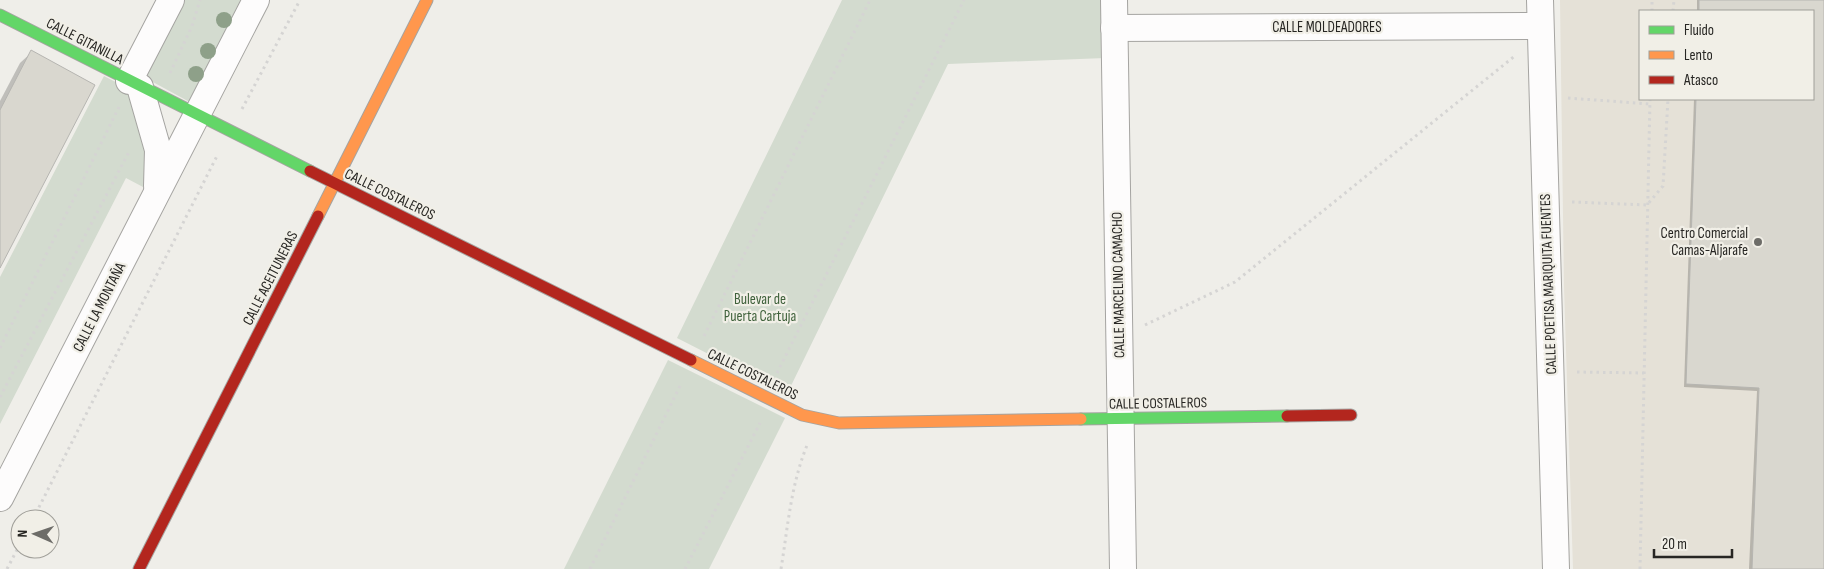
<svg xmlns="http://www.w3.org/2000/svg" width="1824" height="569" font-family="'Sofia Sans Condensed',sans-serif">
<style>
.built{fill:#e5e1d7;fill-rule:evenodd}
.green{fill:#d3dbcf}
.shadow{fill:#0003}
.building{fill:#d9d7cf;stroke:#b6b5b1}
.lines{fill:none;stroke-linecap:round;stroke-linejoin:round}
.street-casing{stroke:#a5a4a1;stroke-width:28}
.fast-casing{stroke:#a5a4a1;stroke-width:13}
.slow-casing{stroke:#a5a4a1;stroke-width:13}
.jam-casing{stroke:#a5a4a1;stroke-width:13}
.path{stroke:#d5d4d3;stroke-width:3;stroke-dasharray:2.5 4;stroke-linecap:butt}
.street{stroke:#fdfcfc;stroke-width:26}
.fast{stroke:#63d668;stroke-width:11}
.slow{stroke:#ff974d;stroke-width:11}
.jam{stroke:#b3261e;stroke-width:11}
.tree{fill:#8ea089}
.poi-dot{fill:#6d6c68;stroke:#f1efe7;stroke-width:2}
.labels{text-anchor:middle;stroke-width:4.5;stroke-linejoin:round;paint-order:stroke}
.street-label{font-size:15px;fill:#272623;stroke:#f1efe7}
.poi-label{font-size:15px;fill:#272623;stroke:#f1efe7;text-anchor:end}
.park-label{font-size:15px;fill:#3f613b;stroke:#f1efe7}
</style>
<rect width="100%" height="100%" fill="#efeee9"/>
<path class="built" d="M1560,0H1824V569H1573L1564,287ZM1640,11H1813V99H1640Z"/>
<g class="green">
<polygon points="178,0 251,0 197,106 140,75"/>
<polygon points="842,0 1104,0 1105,58 948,64 787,394 677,338"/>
<polygon points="104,76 127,88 151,163 143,187 126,178 0,424 0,277"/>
<polygon points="668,360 785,418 709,569 564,569"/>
</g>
<g class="shadow">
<polygon points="1697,0 1824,0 1824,569 1749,569 1757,391 1684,387 1694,99 1813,99 1813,11 1697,11"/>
<polygon points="32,52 0,266 0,101 20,63"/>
</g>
<g class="building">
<polygon points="1699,0 1824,0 1824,569 1752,569 1759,388 1686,384 1696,99 1813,99 1813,11 1699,11"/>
<polygon points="31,50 95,85 0,268 0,110"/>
</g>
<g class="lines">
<defs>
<g id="street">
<polyline points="1114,0 1123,569"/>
<polyline points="1540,0 1556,569"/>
<polyline points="1114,28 1540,26"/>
<polyline points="129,81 171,0"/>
<polyline points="140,87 158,150 157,186"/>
<polyline points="0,498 256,0"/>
</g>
<g id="fast">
<polyline points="0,15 310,171"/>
<polyline points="1081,419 1287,416"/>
</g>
<g id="slow">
<polyline points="318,216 427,0"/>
<polyline points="691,360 802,415 839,423 1081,419"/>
</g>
<g id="jam">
<polyline points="310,171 691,360"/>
<polyline points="1287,416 1351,415"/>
<polyline points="139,569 318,216"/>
</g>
</defs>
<use href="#street" class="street-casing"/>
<use href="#fast" class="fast-casing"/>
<use href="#slow" class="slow-casing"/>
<use href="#jam" class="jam-casing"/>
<g class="path">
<polyline points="1652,11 1652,0"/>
<polyline points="1673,11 1674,0"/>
<polyline points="170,73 192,26 200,0"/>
<polyline points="1568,98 1650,104"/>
<polyline points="242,109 300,0"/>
<polyline points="1572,202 1647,205 1663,186 1668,99"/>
<polyline points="1145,325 1235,282 1516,55"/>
<polyline points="704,336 870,0"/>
<polyline points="0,348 119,107"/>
<polyline points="1577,372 1644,373"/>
<polyline points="777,373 964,0"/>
<polyline points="0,397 130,150"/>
<polyline points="33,519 218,154"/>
<polyline points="7,569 20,544"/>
<polyline points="590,569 681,384"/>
<polyline points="685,569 760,423"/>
<path d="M781,569C788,526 791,483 808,443"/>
<polyline points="1640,569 1650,99"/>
</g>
<use href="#street" class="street"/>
<use href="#fast" class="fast"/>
<use href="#slow" class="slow"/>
<use href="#jam" class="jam"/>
</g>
<g class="tree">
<circle cx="224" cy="20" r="8"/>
<circle cx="208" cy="51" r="8"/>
<circle cx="196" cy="74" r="8"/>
</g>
<circle class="poi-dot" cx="1758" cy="242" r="5"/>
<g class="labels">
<g class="street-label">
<text x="1327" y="32">CALLE MOLDEADORES</text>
<text transform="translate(85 41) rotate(27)" y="5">CALLE GITANILLA</text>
<text transform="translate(390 194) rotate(26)" y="5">CALLE COSTALEROS</text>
<text transform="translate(270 278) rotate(-63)" y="5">CALLE ACEITUNERAS</text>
<text transform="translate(1548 284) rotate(-92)" y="5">CALLE POETISA MARIQUITA FUENTES</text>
<text transform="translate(1118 285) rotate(-91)" y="5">CALLE MARCELINO CAMACHO</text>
<text transform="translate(99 307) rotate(-63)" y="5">CALLE LA MONTAÑA</text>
<text transform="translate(753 374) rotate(26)" y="5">CALLE COSTALEROS</text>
<text transform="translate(1158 403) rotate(-1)" y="5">CALLE COSTALEROS</text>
</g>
<g class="poi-label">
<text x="1748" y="238">Centro Comercial<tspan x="1748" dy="17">Camas-Aljarafe</tspan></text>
</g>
<g class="park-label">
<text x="760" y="304">Bulevar de<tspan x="760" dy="17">Puerta Cartuja</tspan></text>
</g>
</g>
<rect x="1639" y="10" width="175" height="90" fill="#f1efe7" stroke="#a09f99"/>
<rect x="1649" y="26" width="25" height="8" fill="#63d668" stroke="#a09f99"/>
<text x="1684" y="35" font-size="15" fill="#272623">Fluido</text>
<rect x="1649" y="51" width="25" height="8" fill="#ff974d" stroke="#a09f99"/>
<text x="1684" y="60" font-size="15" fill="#272623">Lento</text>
<rect x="1649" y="76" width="25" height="8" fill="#b3261e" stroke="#a09f99"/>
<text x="1684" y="85" font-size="15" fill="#272623">Atasco</text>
<g transform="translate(35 534) rotate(272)"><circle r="24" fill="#f1efe7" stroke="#a09f99"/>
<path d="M0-4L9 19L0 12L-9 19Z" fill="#6d6c68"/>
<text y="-8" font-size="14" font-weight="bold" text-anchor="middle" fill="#272623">N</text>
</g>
<path d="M1654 549v8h78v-8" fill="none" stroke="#272623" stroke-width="2.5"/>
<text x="1662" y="549" font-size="15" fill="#272623" stroke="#f1efe7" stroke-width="4" paint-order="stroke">20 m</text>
</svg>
